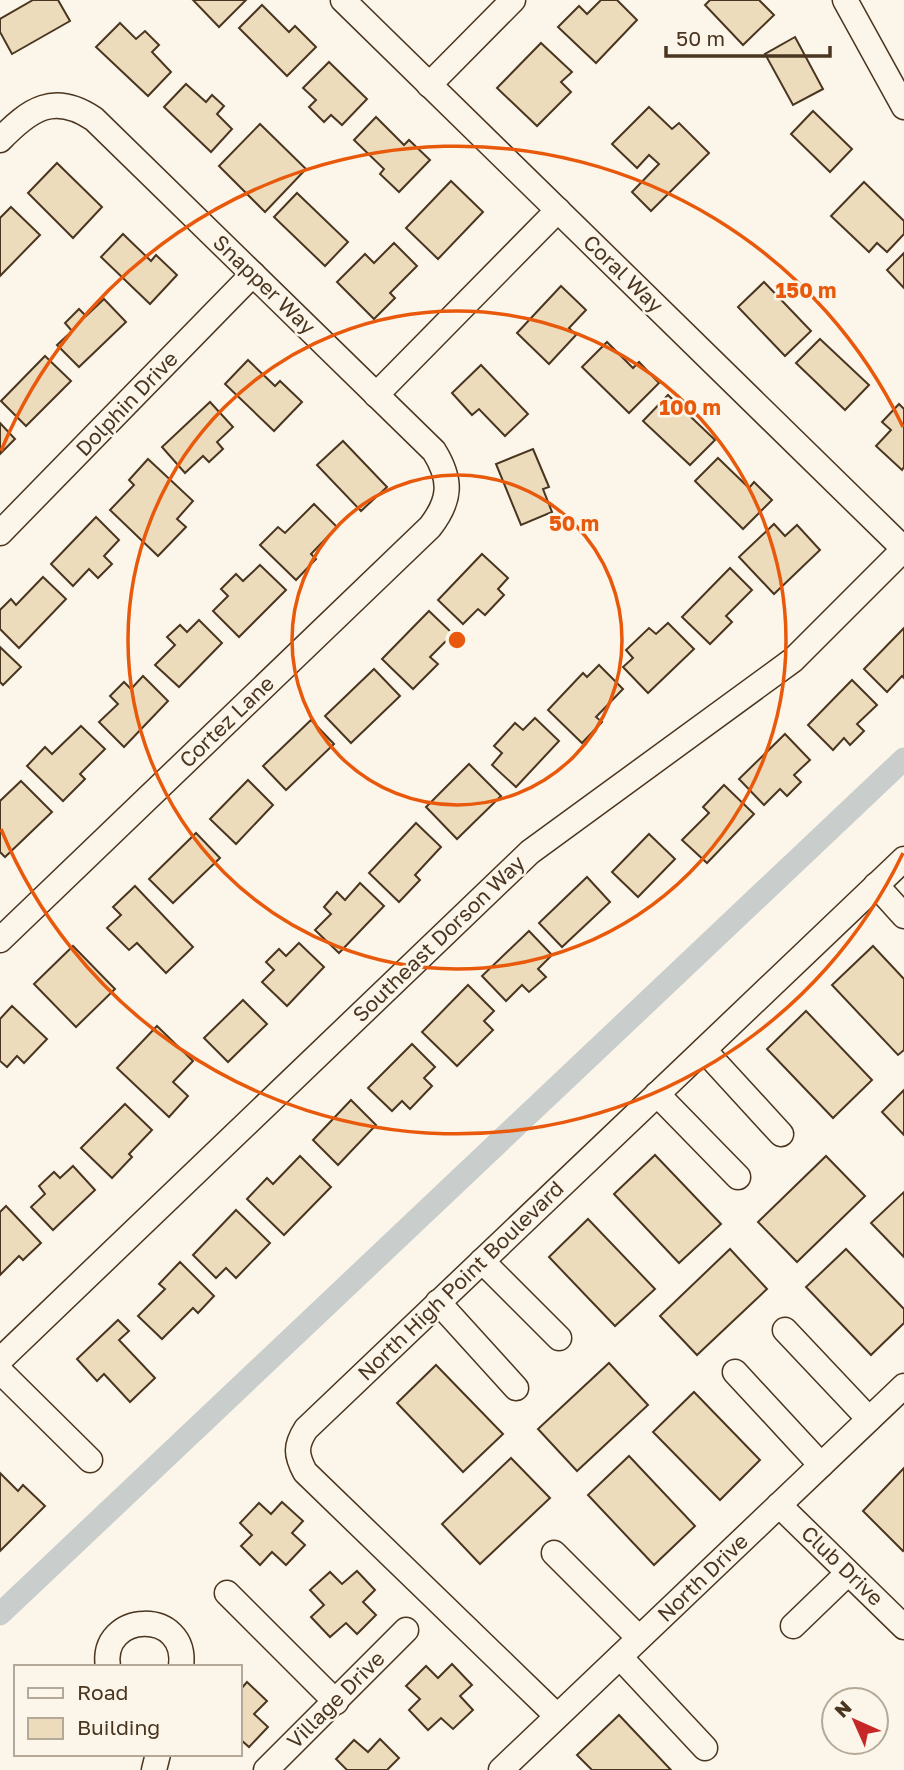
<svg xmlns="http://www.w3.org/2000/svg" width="904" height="1770" font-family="'Golos Text',sans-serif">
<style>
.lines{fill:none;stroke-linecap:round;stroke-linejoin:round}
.canal{stroke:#c9cecd;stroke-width:23}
.building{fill:#ecdcbc;stroke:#4a3520;stroke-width:2}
.minor-casing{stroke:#4a3520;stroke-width:27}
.minor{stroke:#fbf6e9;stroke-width:24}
.ring{fill:none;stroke:#e8590c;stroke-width:3.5}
.labels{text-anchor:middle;stroke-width:5;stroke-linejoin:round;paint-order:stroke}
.street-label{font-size:21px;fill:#4a3520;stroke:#fbf6e9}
.centre{fill:#e8590c;stroke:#fbf6e9;stroke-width:3.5}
.ring-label{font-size:21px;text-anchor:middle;font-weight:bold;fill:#e8590c;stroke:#fbf6e9;stroke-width:5;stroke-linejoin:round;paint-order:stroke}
</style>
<rect width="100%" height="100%" fill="#fbf6e9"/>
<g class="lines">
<polyline class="canal" points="0,1614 904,759"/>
</g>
<g class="building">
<polygon points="33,0 58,0 70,21 12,54 0,32 0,19"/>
<polygon points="193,0 246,0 219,27"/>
<polygon points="601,0 617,0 637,20 596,63 558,27 579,6 587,14"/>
<polygon points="710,0 759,0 774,15 743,45 705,5"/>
<polygon points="262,5 289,32 295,26 316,47 287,76 239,28"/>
<polygon points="120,23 136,39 145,31 159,45 152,52 171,72 148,96 96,47"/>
<polygon points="795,37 823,89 793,105 765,54"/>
<polygon points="541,43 572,72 561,82 571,92 537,126 497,88"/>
<polygon points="329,62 367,99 342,125 331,115 324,122 309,107 316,100 303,88"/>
<polygon points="186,84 206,102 212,95 224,106 217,114 232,129 211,152 164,107"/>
<polygon points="649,107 672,129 679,123 709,153 651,211 632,192 659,164 649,155 637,168 612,144"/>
<polygon points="813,111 852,149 830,172 791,134"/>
<polygon points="376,117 404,145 409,140 430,160 399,192 380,174 384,169 354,140"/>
<polygon points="260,124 306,169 265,212 219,166"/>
<polygon points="57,163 102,207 73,238 28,193"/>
<polygon points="451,181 483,212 438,259 406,228"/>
<polygon points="864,182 904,221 904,234 887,252 877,243 869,252 831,216"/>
<polygon points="297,193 348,242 325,266 274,217"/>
<polygon points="11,207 40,235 0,276 0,218"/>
<polygon points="123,234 151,261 156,255 177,275 150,304 101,257"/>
<polygon points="394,243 417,266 390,293 395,298 374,319 337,282 365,254 374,263"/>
<polygon points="904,253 904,288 887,270"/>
<polygon points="764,282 811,331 785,356 738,307"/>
<polygon points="561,286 586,310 569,328 576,335 549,364 517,333"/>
<polygon points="104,299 126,322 79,367 57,345 72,331 65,323 79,309 86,316"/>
<polygon points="820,339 869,385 845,410 796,363"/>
<polygon points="607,342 633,368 639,362 659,383 629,413 582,367"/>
<polygon points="45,356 71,381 26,426 1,401"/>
<polygon points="248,360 275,386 280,381 302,402 274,431 225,384"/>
<polygon points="481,365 528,414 505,436 479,409 472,415 452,393"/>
<polygon points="668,395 715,440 690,465 643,421"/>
<polygon points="210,402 233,427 217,442 223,449 209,462 203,456 185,473 162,447"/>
<polygon points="899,404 904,409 904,467 902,470 876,446 891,430 882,422"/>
<polygon points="0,423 15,439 0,454"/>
<polygon points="343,441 387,487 361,511 317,465"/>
<polygon points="533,449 549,487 543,489 552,512 521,525 496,464"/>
<polygon points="718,458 749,488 754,482 772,500 743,529 695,481"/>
<polygon points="148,459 193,501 177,519 186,527 158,556 110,510 134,485 129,480"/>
<polygon points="314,504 337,527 311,554 316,559 296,580 260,545 278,527 285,533"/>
<polygon points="96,517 119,540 104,556 112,564 98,578 89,569 73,586 51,564"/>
<polygon points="774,524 785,536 797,525 820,550 774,594 739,557"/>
<polygon points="482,554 508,578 498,589 504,595 485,615 478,609 463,624 438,600"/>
<polygon points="260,565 286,590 239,637 213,611 228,596 221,589 236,574 243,581"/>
<polygon points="730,568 752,590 726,616 732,622 710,644 682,617"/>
<polygon points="43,577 66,599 19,648 0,629 0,610 11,599 16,605"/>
<polygon points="429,611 453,634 430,657 438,664 413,689 382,659"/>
<polygon points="199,620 222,643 179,687 155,665 175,645 167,637 180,625 187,632"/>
<polygon points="668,623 694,649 648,693 623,667 633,658 626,650 649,628 656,634"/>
<polygon points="904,628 904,678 902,676 887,692 864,669"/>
<polygon points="0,647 21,667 3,685 0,682"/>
<polygon points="599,665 623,689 596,717 602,722 582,743 548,710 583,673 587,677"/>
<polygon points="374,669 400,696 351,743 325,716"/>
<polygon points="143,676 168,701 124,747 99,722 118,704 110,696 124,682 131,689"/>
<polygon points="852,680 877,705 857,724 864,731 850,745 844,738 833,750 808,725"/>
<polygon points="535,718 559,741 516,787 492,765 502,753 494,746 515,723 523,730"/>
<polygon points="311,720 334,744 286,790 263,766"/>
<polygon points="81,726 105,749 80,774 85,779 63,801 27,766 45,747 52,754"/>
<polygon points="785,734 810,760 794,775 801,782 787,796 780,789 764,805 739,779"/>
<polygon points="469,764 501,796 457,839 426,807"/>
<polygon points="248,780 273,805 236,844 210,819"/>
<polygon points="21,781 52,812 5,857 0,852 0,801"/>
<polygon points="724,785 754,814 707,863 682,840 709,813 703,807"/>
<polygon points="416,823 441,847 415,875 420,880 399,902 369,873"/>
<polygon points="196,833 220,858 173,903 149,879"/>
<polygon points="649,834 675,859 638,897 612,872"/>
<polygon points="587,877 610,902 562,947 539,923"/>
<polygon points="360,883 384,906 339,953 315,930 331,914 324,907 337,892 345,900"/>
<polygon points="135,886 193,947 166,973 137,943 129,950 107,928 121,915 113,907"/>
<polygon points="529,931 552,955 538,969 546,977 529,992 522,985 506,1001 482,976"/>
<polygon points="299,943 324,967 287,1006 262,982 274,970 266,962 279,949 286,956"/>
<polygon points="73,946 115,989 76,1027 34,984"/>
<polygon points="873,946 904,979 904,1050 898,1055 832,985"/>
<polygon points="468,985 494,1011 484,1021 493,1030 457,1066 422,1032"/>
<polygon points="243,1000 267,1024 228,1062 204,1038"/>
<polygon points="12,1006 47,1039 24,1063 17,1056 7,1067 0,1061 0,1019"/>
<polygon points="806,1011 872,1080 833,1118 767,1049"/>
<polygon points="157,1026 193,1061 173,1082 188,1096 169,1117 117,1068"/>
<polygon points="412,1044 435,1067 424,1078 432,1086 410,1109 402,1101 392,1111 368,1088"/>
<polygon points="904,1090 904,1135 882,1112"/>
<polygon points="351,1100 376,1125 338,1165 313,1140"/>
<polygon points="125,1104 152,1130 129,1154 132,1157 112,1178 81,1148"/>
<polygon points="655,1155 721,1224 679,1263 614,1194"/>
<polygon points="300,1156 331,1187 284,1235 247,1199 267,1178 273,1184"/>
<polygon points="826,1156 865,1196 797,1262 758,1222"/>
<polygon points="73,1166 95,1190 53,1230 31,1207 45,1194 39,1186 54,1172 60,1178"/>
<polygon points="904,1192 904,1257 871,1223"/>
<polygon points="6,1206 41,1243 23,1260 19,1256 0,1275 0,1212"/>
<polygon points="236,1210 270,1243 236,1278 226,1268 216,1278 193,1255"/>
<polygon points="588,1219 655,1289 615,1326 549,1257"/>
<polygon points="730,1249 767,1289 697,1355 660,1316"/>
<polygon points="846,1249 904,1309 904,1323 871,1355 806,1287"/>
<polygon points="180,1262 214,1296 198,1313 193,1308 162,1339 138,1316 165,1289 159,1284"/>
<polygon points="118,1320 129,1331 119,1340 155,1378 130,1402 104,1374 97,1381 77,1359"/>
<polygon points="609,1363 648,1405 577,1471 538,1429"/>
<polygon points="436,1365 503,1434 463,1472 397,1403"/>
<polygon points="694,1392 760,1460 720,1500 653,1432"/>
<polygon points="629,1456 695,1526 654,1565 588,1495"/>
<polygon points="511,1458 550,1498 480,1564 442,1524"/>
<polygon points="904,1468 904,1550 903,1551 863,1511"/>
<polygon points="0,1473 18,1491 23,1485 45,1506 0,1551"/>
<polygon points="282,1502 303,1521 292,1533 305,1545 286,1565 272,1552 260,1565 241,1546 252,1535 240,1523 259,1503 271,1514"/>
<polygon points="357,1571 375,1590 363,1602 376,1615 357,1634 346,1623 330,1637 311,1617 324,1605 310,1590 330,1572 342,1584"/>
<polygon points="452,1664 472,1685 460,1696 473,1710 453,1729 441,1718 428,1730 409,1710 420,1699 406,1686 426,1666 438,1678"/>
<polygon points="247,1682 267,1701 254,1714 268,1727 249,1747 240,1739 240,1690"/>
<polygon points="619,1715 671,1770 592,1770 577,1755"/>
<polygon points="380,1739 399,1758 387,1770 347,1770 336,1759 354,1740 368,1752"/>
</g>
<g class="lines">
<defs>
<g id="minor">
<polyline points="845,0 904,107"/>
<polyline points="429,85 513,0"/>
<path d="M0,140C30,109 54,92 94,119L434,451C452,480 451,500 430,527L0,940"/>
<polyline points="376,395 558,210"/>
<polyline points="0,533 253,274"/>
<polyline points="876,885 904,916"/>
<polyline points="704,1050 781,1134"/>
<polyline points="657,1094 738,1177"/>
<polyline points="482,1261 559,1338"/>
<polyline points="438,1302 516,1388"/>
<polyline points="785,1330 869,1419"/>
<polyline points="0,1360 530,852 793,660 904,549 343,0"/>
<polyline points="0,1371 90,1460"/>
<polyline points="735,1372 821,1465"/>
<polyline points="779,1505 904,1627"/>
<polyline points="554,1553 639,1638"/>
<polyline points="227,1593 336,1702"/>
<polyline points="793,1626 848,1573"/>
<polyline points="620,1657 705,1748"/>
<path d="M108,1667C99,1611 189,1608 181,1667"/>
<path d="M557,1716L305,1472C296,1455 295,1446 306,1429L904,859"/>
<polyline points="154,1770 158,1754"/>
<polyline points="266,1770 406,1630"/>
<polyline points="501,1770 904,1386"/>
</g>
</defs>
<use href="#minor" class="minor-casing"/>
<use href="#minor" class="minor"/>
</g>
<g class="ring">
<circle cx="457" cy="640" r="165"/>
<circle cx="457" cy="640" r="329"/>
<path d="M903 853A494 494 0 0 1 1 829M1 451A494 494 0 0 1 903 427"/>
</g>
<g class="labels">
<g class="street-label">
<text transform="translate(623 274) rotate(44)" y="7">Coral Way</text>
<text transform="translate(264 285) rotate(44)" y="7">Snapper Way</text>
<text transform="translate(127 404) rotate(-46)" y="7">Dolphin Drive</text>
<text transform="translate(227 722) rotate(-44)" y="7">Cortez Lane</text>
<text transform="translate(439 939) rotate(-44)" y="7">Southeast Dorson Way</text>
<text transform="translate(461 1281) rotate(-44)" y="7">North High Point Boulevard</text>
<text transform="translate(842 1566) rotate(44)" y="7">Club Drive</text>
<text transform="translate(703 1578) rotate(-44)" y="7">North Drive</text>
<text transform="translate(336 1700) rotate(-45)" y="7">Village Drive</text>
</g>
</g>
<circle cx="457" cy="640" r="10" class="centre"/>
<g class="ring-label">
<text x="806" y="298">150 m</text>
<text x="690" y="415">100 m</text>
<text x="574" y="531">50 m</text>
</g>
<rect x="14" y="1665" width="228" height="91" fill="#fbf6e9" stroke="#b4a999" stroke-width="2"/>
<rect x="28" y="1688" width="35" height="10" fill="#fbf6e9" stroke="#b4a999" stroke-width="2"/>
<text x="77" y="1700" font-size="21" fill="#4a3520">Road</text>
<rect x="28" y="1718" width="35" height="21" fill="#ecdcbc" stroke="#b4a999" stroke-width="2"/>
<text x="77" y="1735" font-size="21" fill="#4a3520">Building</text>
<g transform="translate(855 1721) rotate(315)"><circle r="33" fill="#fbf6e9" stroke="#b4a999" stroke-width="2"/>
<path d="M0-5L12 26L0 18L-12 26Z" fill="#c62828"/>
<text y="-10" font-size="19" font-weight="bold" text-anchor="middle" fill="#4a3520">N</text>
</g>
<path d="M666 46v10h164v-10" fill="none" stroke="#4a3520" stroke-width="3.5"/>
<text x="676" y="46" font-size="21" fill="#4a3520" stroke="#fbf6e9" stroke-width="5" paint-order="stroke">50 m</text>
</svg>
